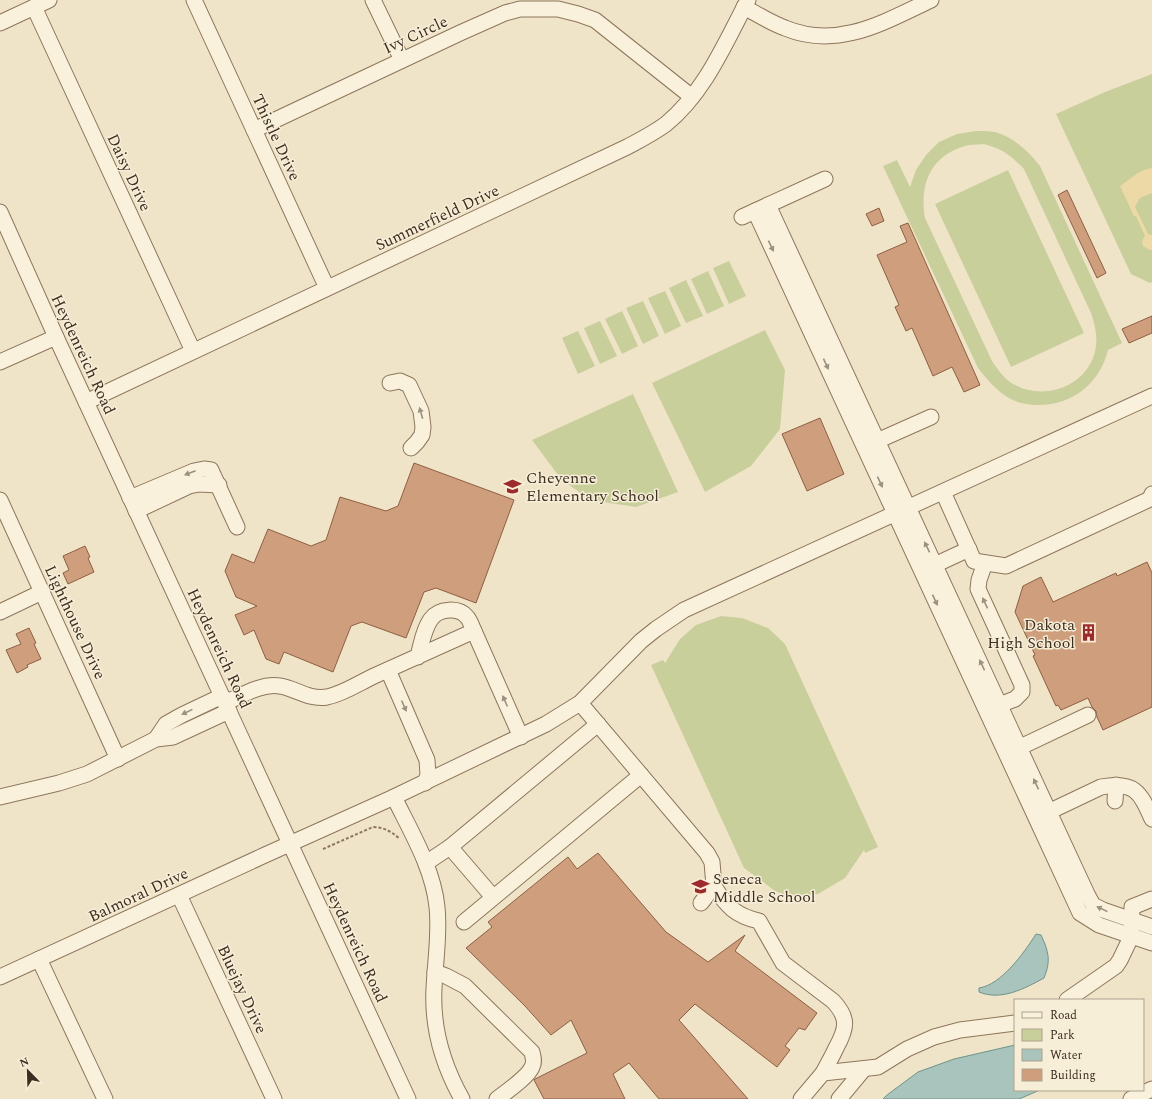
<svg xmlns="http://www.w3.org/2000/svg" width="1152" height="1099" font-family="Spectral,serif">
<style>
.green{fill:#c9cf9b;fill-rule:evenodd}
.sand{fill:#ecd9a5}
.water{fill:#a9c4bc;stroke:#6f938a}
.building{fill:#cf9f7d;stroke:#8d5f41}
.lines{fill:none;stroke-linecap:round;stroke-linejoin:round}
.minor-casing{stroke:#8d765c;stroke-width:17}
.path{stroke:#8d765c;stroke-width:2;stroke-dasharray:3 2;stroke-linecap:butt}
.minor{stroke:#faf1dc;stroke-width:15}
.oneway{fill:#9c907e}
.labels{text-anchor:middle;stroke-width:3;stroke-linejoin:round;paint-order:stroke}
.street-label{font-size:16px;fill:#3d2e20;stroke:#f7eed8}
.poi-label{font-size:16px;fill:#3d2e20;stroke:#f7eed8;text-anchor:start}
</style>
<rect width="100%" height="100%" fill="#f0e4c8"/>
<g class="green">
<polygon points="1152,74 1152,282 1150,283 1131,274 1056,114 1105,92"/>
<path d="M976,131C983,131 992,131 998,133C1016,139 1029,152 1040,166L1122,343L1108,350C1098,390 1062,412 1021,403C1002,398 989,382 978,368L883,166L897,160L910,187L916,170L926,155L939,142L957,134ZM984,144C1004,150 1009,154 1024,169L1091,313C1096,328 1099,342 1093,358C1081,388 1043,400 1015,385C1005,380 998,370 992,361L925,218C919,184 931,156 965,146C971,144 978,145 984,144Z"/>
<polygon points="1008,170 1084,333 1011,367 935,204"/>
<polygon points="729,261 746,296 729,304 713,268"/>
<polygon points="708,271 724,306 707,314 691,279"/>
<polygon points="686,280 703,316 686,323 669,288"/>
<polygon points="665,291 681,326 665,334 648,298"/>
<polygon points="643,301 659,336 643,344 626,308"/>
<polygon points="622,311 638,346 622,354 605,319"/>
<polygon points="600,321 617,356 600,364 584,328"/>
<polygon points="765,330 785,370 780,429 751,466 705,492 652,383"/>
<polygon points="578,331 595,366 578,374 562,338"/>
<polygon points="633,394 678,492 636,507 590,500 561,479 532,440"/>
<polygon points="721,616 742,618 768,628 785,644 878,847 865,853 864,850 845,878 818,894 789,896 775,891 744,868 651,665 663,660 665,663 680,639 696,625"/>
</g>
<path class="sand" d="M1152,168V193L1140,198L1135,207L1148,234L1152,235V250H1149L1143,246L1142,241L1145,236L1136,216H1134L1120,186C1131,179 1138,170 1152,168Z"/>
<g class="water">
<path d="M1036,934L1041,935C1049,952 1051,961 1044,978C1024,989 1001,1001 979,992V988C1001,985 1024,953 1036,934Z"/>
<polygon points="1015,1045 1015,1090 1040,1090 1019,1099 883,1099 887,1095 918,1072 954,1059"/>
</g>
<g class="building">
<polygon points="1067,190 1106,273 1097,278 1058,195"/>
<polygon points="879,208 884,221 872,226 866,214"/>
<polygon points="908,223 980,385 964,392 952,367 933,376 912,328 906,331 895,307 899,305 877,255 907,242 900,226"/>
<polygon points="1152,316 1152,333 1129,343 1122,329"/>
<polygon points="820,418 844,474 807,491 782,434"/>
<polygon points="414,463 514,500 476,603 436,588 424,592 406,638 362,622 351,626 333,672 284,652 279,664 266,659 254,630 244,635 235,615 257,606 236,597 225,571 232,554 254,563 268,529 311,546 326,540 340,497 386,511 398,506"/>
<polygon points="85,546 90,557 88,558 94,572 68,584 63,573 69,570 63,556"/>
<polygon points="1147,562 1152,573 1152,707 1103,730 1097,717 1096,711 1092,707 1088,698 1061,710 1058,705 1056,706 1033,656 1035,655 1015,612 1023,586 1041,577 1053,602 1116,573 1117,576"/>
<polygon points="29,628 36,643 34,644 41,659 27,665 28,667 17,673 6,650 21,644 16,634"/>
<polygon points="598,853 666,932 708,962 745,935 735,951 817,1013 805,1030 799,1028 785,1046 790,1050 777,1067 695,1004 679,1020 748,1099 659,1099 629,1063 613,1074 625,1099 544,1099 534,1080 535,1079 587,1053 571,1020 551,1035 525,1006 466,948 492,927 488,922 568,857 577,869"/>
</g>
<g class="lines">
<defs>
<g id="minor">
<polyline points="194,0 327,288"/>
<polyline points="373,0 402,60"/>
<polyline points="34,7 193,351"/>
<path d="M744,7C757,14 771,23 785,28C838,50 884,22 931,0"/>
<polyline points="0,23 49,0"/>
<polyline points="254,130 460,33 505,13 520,9 558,9 578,14 595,20 692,97"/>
<polyline points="768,205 1087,894 1093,905 1103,910 1152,927"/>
<polyline points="755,211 1080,913 1099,925 1152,943"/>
<polyline points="0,212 56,337 408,1099"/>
<polyline points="742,217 825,179"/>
<polyline points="0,362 56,337"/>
<polyline points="390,383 400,381 409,385 421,411 423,427 422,435 417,442 411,448"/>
<path d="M86,402L627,147C640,140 654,133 666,124C705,92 725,43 748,0"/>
<polyline points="868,445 931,417"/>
<polyline points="943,492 974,561 1006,566 1150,499 1152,494"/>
<polyline points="130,498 194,471 204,469 211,470 237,527"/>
<polyline points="0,500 118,759"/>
<polyline points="136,511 189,486 199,484 219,485"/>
<polyline points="985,563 979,580 978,589 1022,685 1022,692 1015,699 991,708"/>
<polyline points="926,569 969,549"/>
<polyline points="0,612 42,592"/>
<polyline points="474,631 521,737"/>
<polyline points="388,670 427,760 428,775 425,783"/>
<path d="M225,703C241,696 261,683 280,686C295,688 308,700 327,697C343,694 359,683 374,676C407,661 441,646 474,631C472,627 470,620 467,617C459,607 439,608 431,619C424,629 421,644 418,657"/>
<polyline points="580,703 707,853 712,862 714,886 701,903"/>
<polyline points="156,739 166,724 182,715 222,696"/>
<polyline points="1010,752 1088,715"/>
<polyline points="0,797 59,783 87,774 156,739 173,737 229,711"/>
<path d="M394,797C411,832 433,868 437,907C440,934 435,962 434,989C432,1027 443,1065 462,1099"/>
<polyline points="1115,801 1116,785"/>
<path d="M1040,816L1101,787C1135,781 1140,792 1152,819"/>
<polyline points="450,847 493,897"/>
<polyline points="426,863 450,847 598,724"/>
<path d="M714,886C726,906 736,916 759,921L783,963L833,1001C849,1018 847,1028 836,1048C832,1057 827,1065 823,1073"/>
<polyline points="179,895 274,1099"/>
<polyline points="464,922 641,775"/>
<polyline points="39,959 105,1099"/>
<path d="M435,972L446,976L465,986L532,1052C533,1057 535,1062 532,1067C528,1077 506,1092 497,1099"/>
<polyline points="0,977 265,855 394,797 546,724 580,703 641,641 656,629 684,610 1152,396"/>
<polyline points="1067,1000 1116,966 1120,960 1131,937 1132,907 1152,899"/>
<polyline points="801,1099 823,1073 878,1067 907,1049 934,1037 960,1030 1015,1023"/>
<polyline points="839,1099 864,1069"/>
<polyline points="1131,1099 1152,1089"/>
</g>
</defs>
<use href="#minor" class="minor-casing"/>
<path class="path" d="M323,849L373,827C384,827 392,832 400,839"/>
<use href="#minor" class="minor"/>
</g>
<defs><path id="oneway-solid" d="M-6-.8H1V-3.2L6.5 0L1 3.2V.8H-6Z"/></defs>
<g class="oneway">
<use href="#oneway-solid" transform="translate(771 246) rotate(65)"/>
<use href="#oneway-solid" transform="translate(826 364) rotate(65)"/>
<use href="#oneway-solid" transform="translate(421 413) rotate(-106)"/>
<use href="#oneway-solid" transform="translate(190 473) rotate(159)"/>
<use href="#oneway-solid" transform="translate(880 482) rotate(65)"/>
<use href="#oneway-solid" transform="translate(927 547) rotate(-116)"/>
<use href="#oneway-solid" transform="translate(935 600) rotate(65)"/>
<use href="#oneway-solid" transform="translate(985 603) rotate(-115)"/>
<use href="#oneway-solid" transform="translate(982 665) rotate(-115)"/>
<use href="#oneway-solid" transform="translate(505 701) rotate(-114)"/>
<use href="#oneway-solid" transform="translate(404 706) rotate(66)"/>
<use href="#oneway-solid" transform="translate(187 712) rotate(154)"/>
<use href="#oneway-solid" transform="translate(1036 784) rotate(-115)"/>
<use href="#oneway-solid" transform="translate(1102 909) rotate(-154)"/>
</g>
<defs>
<symbol id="school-bare" viewBox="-9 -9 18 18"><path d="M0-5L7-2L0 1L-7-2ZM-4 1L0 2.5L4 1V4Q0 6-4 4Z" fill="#9e2a2b" stroke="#f7eed8" stroke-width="2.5" paint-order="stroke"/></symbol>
<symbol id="building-bare" viewBox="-9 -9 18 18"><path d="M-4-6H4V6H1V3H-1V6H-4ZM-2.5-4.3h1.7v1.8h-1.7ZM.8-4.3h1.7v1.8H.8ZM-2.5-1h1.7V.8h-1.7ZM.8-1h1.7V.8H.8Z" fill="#9e2a2b" stroke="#f7eed8" stroke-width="2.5" paint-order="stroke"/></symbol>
</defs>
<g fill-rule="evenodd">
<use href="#school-bare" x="500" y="474" width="25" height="25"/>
<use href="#building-bare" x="1076" y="620" width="25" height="25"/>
<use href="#school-bare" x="688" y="874" width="25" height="25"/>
</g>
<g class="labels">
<g class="street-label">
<text transform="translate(415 34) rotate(-25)" y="6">Ivy Circle</text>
<text transform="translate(277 137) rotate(65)" y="6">Thistle Drive</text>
<text transform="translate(130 172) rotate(65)" y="6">Daisy Drive</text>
<text transform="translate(437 217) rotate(-25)" y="6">Summerfield Drive</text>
<text transform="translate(84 354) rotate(65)" y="6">Heydenreich Road</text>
<text transform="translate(76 622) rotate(65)" y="6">Lighthouse Drive</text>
<text transform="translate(220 648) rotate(65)" y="6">Heydenreich Road</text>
<text transform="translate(138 894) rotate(-25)" y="6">Balmoral Drive</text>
<text transform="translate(356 942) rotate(65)" y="6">Heydenreich Road</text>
<text transform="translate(243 989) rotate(65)" y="6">Bluejay Drive</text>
</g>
<g class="poi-label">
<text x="526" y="483">Cheyenne<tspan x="526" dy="18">Elementary School</tspan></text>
<text x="1075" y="630" text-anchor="end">Dakota<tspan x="1075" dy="18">High School</tspan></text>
<text x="713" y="884">Seneca<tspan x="713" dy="18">Middle School</tspan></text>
</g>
</g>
<rect x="1014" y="999" width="130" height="92" fill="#f7eed8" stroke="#ada18e"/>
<rect x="1022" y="1012" width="20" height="6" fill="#faf1dc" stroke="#ada18e"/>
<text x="1050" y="1019" font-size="12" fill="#3d2e20">Road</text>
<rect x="1022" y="1029" width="20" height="12" fill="#c9cf9b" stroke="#ada18e"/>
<text x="1050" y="1039" font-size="12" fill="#3d2e20">Park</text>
<rect x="1022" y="1049" width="20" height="12" fill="#a9c4bc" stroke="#ada18e"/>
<text x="1050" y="1059" font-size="12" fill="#3d2e20">Water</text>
<rect x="1022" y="1069" width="20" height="12" fill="#cf9f7d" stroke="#ada18e"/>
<text x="1050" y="1079" font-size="12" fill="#3d2e20">Building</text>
<g transform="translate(28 1071) rotate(337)" stroke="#f7eed8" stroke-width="3" paint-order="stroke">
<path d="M0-3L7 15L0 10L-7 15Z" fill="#3d2e20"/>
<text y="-6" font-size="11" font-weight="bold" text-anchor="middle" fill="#3d2e20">N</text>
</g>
</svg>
